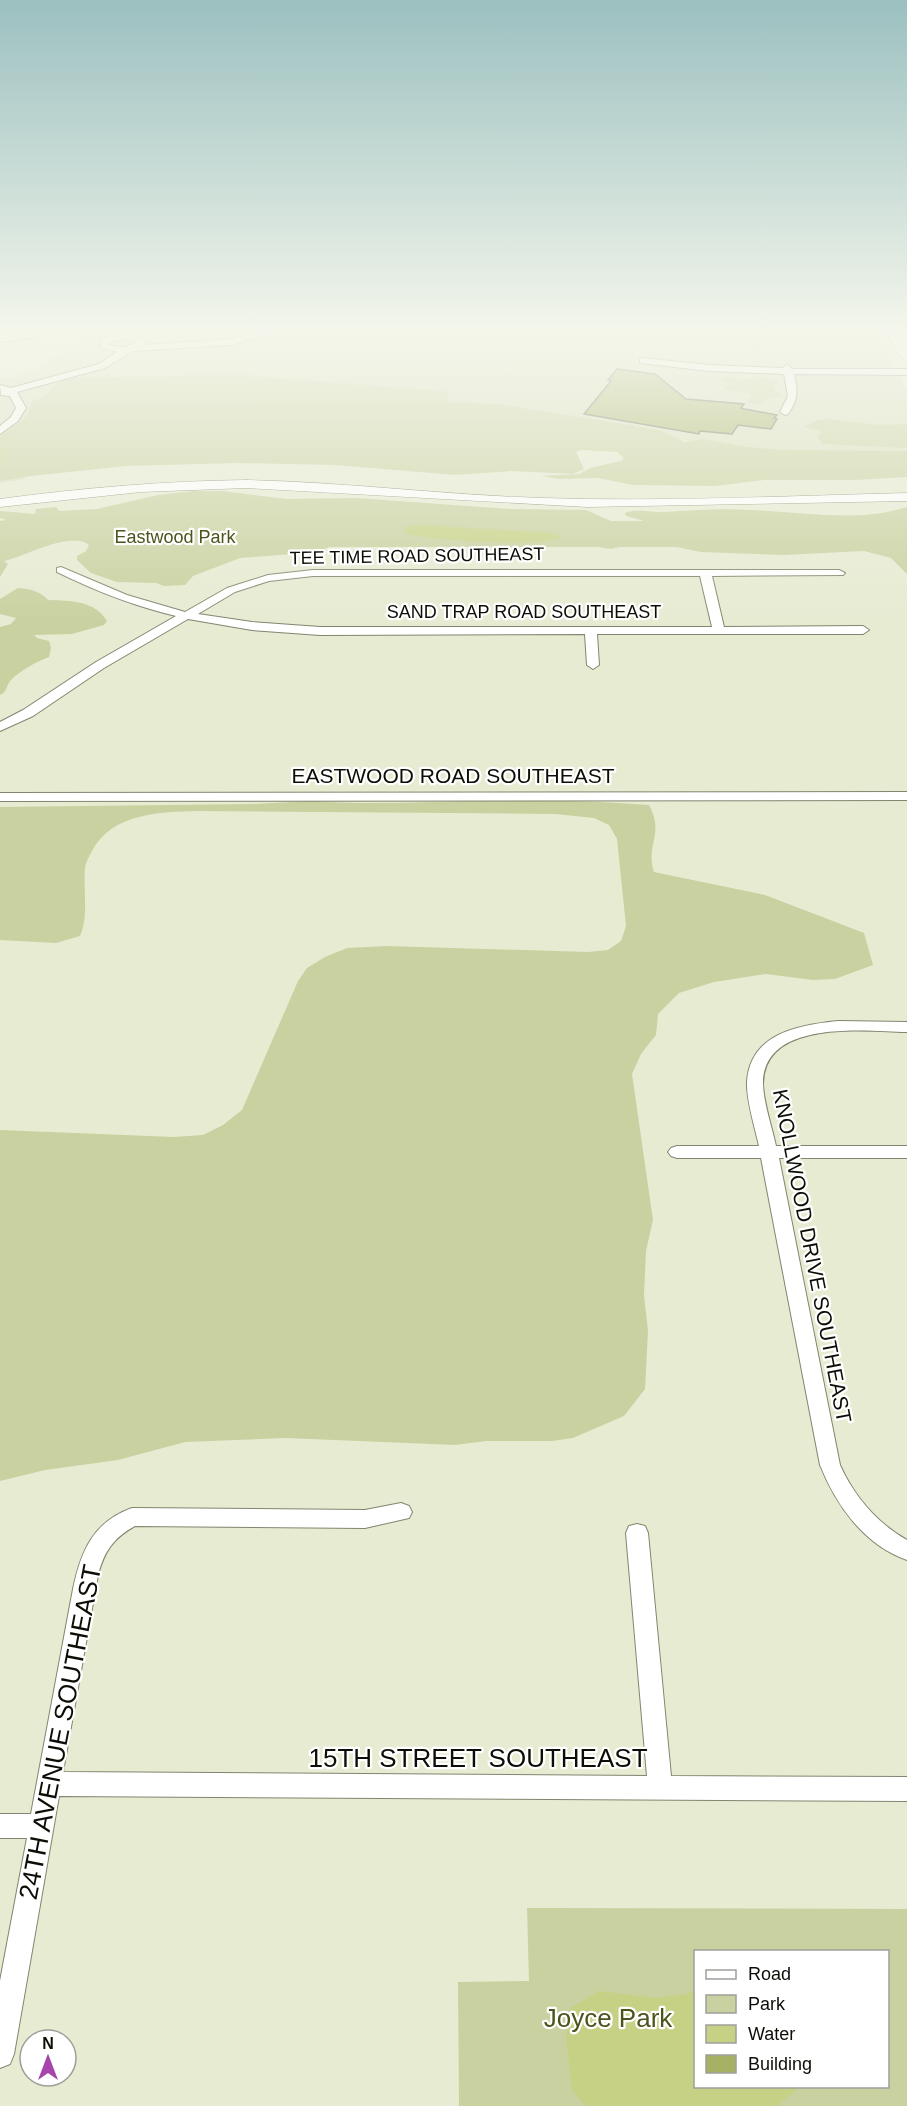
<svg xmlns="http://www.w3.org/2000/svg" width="907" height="2106" font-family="Arial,sans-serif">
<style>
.built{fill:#d9dfbe}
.green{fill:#c9d1a0;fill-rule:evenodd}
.water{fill:#c7d185}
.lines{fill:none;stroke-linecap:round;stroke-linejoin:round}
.stream{stroke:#c7d185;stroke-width:1.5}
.building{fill:#a7b165;stroke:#696d57;stroke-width:1.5}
.minor-casing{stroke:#82856f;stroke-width:2}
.major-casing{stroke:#82856f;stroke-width:1}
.minor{fill:#fff;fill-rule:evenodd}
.major{fill:#fff;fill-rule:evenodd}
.labels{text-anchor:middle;stroke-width:4.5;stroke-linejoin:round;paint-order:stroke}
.far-park-label{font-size:18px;fill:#4d531c;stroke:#fff}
.far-street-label{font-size:18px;fill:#0c0e06;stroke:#fff}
.street-label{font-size:21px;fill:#0c0e06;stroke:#fff}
.near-street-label{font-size:26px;fill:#0c0e06;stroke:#fff}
.near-park-label{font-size:26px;fill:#4d531c;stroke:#fff}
</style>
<rect width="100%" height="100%" fill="#e7ebd2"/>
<polygon class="built" points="107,329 875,329 907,391 907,453 774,453 289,384 18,454 25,479 0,483 0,378 15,378"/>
<g class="green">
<polygon points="234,375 443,391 450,393 446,399 451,402 500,404 641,427 662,431 685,442 703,439 747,447 784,450 907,451 907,477 856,480 765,480 715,486 633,485 598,478 560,479 541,476 579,474 590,468 621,461 624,458 617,452 581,450 576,452 584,469 573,474 512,471 455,475 335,465 237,463 126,466 31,476 0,481 0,436 23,420 28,414 33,400 44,397 56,384 68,378"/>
<polygon points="757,376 777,380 779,382 773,386 773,388 783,396 766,399 760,405 747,402 752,396 749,393 727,390 725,387 730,385 729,383 717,380 728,377 742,380"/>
<polygon points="828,419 877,425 907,424 907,448 823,444 817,437 821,434 820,431 804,427 818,420"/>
<path d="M194,491H223L286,499L356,498L510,509L586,510L611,521H644L626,516L625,513C637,508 653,513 666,512C694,510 722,508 750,510C801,512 857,523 907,507V574L891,558L864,551L783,555L701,552L676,547H620L611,549L598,547H329L318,552L240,558L193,576L185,585L164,586L156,583L117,582L91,573L77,560V556L86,551L89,545C71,530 24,557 4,561L8,564L0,577V521L6,520L0,518V511L35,514L36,509L56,507L59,511L97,509L158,495Z"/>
<path d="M18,588C30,589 40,591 48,600C71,601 94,600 107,621L104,625L72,634L34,635L37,638L49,641L51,648L49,657C36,662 21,670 11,680C6,686 7,692 0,695V627L11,624L16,618L0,614V599Z"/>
<path d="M312,801C353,804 394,803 435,802C506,800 578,799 649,805C665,835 645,844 654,872L765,895L864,933L873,965L835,979L813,980L766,974L714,982L679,993L658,1014L656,1035L641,1054L632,1074L653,1220L646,1251L644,1295L648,1331L645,1389L624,1416L573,1438L552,1441H486L455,1445L286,1438L185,1442L118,1460L45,1470L0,1481V1130L174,1137L203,1135L223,1125L242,1110L298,981L307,968L325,957L347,948L387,946L588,952L608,950L621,941L626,926L617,839L609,825L594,818L555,814L198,811C160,812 112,813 92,851C89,856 86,862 85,868C83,889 89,917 80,936L56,943L0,940V807L253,804Z"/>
<path d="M527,1908L907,1909V2106H459L458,1982L529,1981ZM696,1952H888V2086H696Z"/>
</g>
<g class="water">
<path d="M422,525L551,533L560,537C549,548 421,541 404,532L408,526Z"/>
<polygon points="695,1989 696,2086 800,2087 777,2106 586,2106 572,2091 566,2038 570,2008 599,1991 656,1998 687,1994"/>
</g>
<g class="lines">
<g class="stream">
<polyline points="744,329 760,362"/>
<polyline points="490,331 494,335"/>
<polyline points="297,335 302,336"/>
<polyline points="0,448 8,456 0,461"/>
</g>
</g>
<polygon class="building" points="617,369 655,374 686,399 744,404 741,408 744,409 777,415 774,418 777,419 771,429 738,425 732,434 700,431 699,434 584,414 611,381 608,380"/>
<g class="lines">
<defs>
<g id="minor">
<path d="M275,329H288L231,345L133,351L105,368L17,392L26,408L18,421L0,434V426L11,417L16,408L10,396L1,395L0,385L11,388L99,364L117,352L101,348V339C116,335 135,328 146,342L144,345L231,339ZM121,339L135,340L137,342L124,347L108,345V342Z"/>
<polygon points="35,332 39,335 38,337 0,342 0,336"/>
<path d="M643,358L709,365L783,368L787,364L792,369H907V375L794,374C798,389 798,401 788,414L785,415L780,412L788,396L784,374L709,371L640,363V359Z"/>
<path d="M61,567L127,595L185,612L227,588L268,575L313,570H839L845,573L843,575L712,576L724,627L863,626L869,630L863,634H597L599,665L593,669L587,665L585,634L320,635L252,630L188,619L104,668L33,716L0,731V722L23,710L96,662L176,616C134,606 96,591 57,572V568ZM313,576H700L712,627H320L252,622L198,614L235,592L269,581Z"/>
<polygon points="907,792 907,800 0,801 0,793"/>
<path d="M838,1021L907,1022V1032C865,1031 764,1019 763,1083C763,1101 772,1127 776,1146H907V1158H779L840,1465C854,1496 877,1523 907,1540V1560C864,1545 836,1505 820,1465L761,1158H677L671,1156L668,1152L671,1148L677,1146H759C755,1128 746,1099 747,1082C750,1033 799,1025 838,1021Z"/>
<path d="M401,1503L409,1506L412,1512L409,1518L365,1528L135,1526C113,1538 104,1552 98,1575L63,1772L647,1776L626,1533L629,1526L637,1524L645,1526L648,1533L671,1776L907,1777V1801L59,1796L14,2054L10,2064L0,2068V1981L27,1838H0V1814H31L73,1589C81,1551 93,1522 132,1508L365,1510Z"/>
</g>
<g id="major">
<polygon points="885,329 897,329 907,348 907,361 901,358"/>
<path d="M246,480C345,482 443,495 542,498C664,502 785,496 907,493V501L587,507L246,488L141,492L0,507V499C82,488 164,481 246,480Z"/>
</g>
</defs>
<use href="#minor" class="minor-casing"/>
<use href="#major" class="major-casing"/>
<use href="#minor" class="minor"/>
<use href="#major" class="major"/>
</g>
<linearGradient id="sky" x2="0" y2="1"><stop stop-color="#9bc0c0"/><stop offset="0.53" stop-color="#f4f6eb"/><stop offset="1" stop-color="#f4f6eb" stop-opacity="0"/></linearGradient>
<rect width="907" height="623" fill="url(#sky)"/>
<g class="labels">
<g class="far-park-label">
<text x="175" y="543">Eastwood Park</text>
</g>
<g class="far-street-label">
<text transform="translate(417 556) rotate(-1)" y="6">TEE TIME ROAD SOUTHEAST</text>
<text x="524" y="618">SAND TRAP ROAD SOUTHEAST</text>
</g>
<g class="street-label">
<text x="453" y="783">EASTWOOD ROAD SOUTHEAST</text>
<text transform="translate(812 1256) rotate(79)" y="7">KNOLLWOOD DRIVE SOUTHEAST</text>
</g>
<g class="near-street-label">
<text transform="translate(60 1732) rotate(-79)" y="9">24TH AVENUE SOUTHEAST</text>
<text x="478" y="1767">15TH STREET SOUTHEAST</text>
</g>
<g class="near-park-label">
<text x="608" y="2027">Joyce Park</text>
</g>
</g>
<rect x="694" y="1950" width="195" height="138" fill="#ffffff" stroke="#9e9f9b" stroke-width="1.5"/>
<rect x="706" y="1970" width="30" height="9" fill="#ffffff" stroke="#9e9f9b" stroke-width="1.5"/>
<text x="748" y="1980" font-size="18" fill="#0c0e06">Road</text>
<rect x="706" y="1995" width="30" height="18" fill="#c9d1a0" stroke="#9e9f9b" stroke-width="1.5"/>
<text x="748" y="2010" font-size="18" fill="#0c0e06">Park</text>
<rect x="706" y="2025" width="30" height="18" fill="#c7d185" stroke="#9e9f9b" stroke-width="1.5"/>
<text x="748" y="2040" font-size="18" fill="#0c0e06">Water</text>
<rect x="706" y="2055" width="30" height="18" fill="#a7b165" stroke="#9e9f9b" stroke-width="1.5"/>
<text x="748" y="2070" font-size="18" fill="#0c0e06">Building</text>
<g transform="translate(48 2058)"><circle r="28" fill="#ffffff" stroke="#9e9f9b" stroke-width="1.5"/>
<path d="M0-4.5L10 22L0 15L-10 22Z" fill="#a645ac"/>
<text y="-9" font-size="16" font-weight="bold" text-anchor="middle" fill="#0c0e06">N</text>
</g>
</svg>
